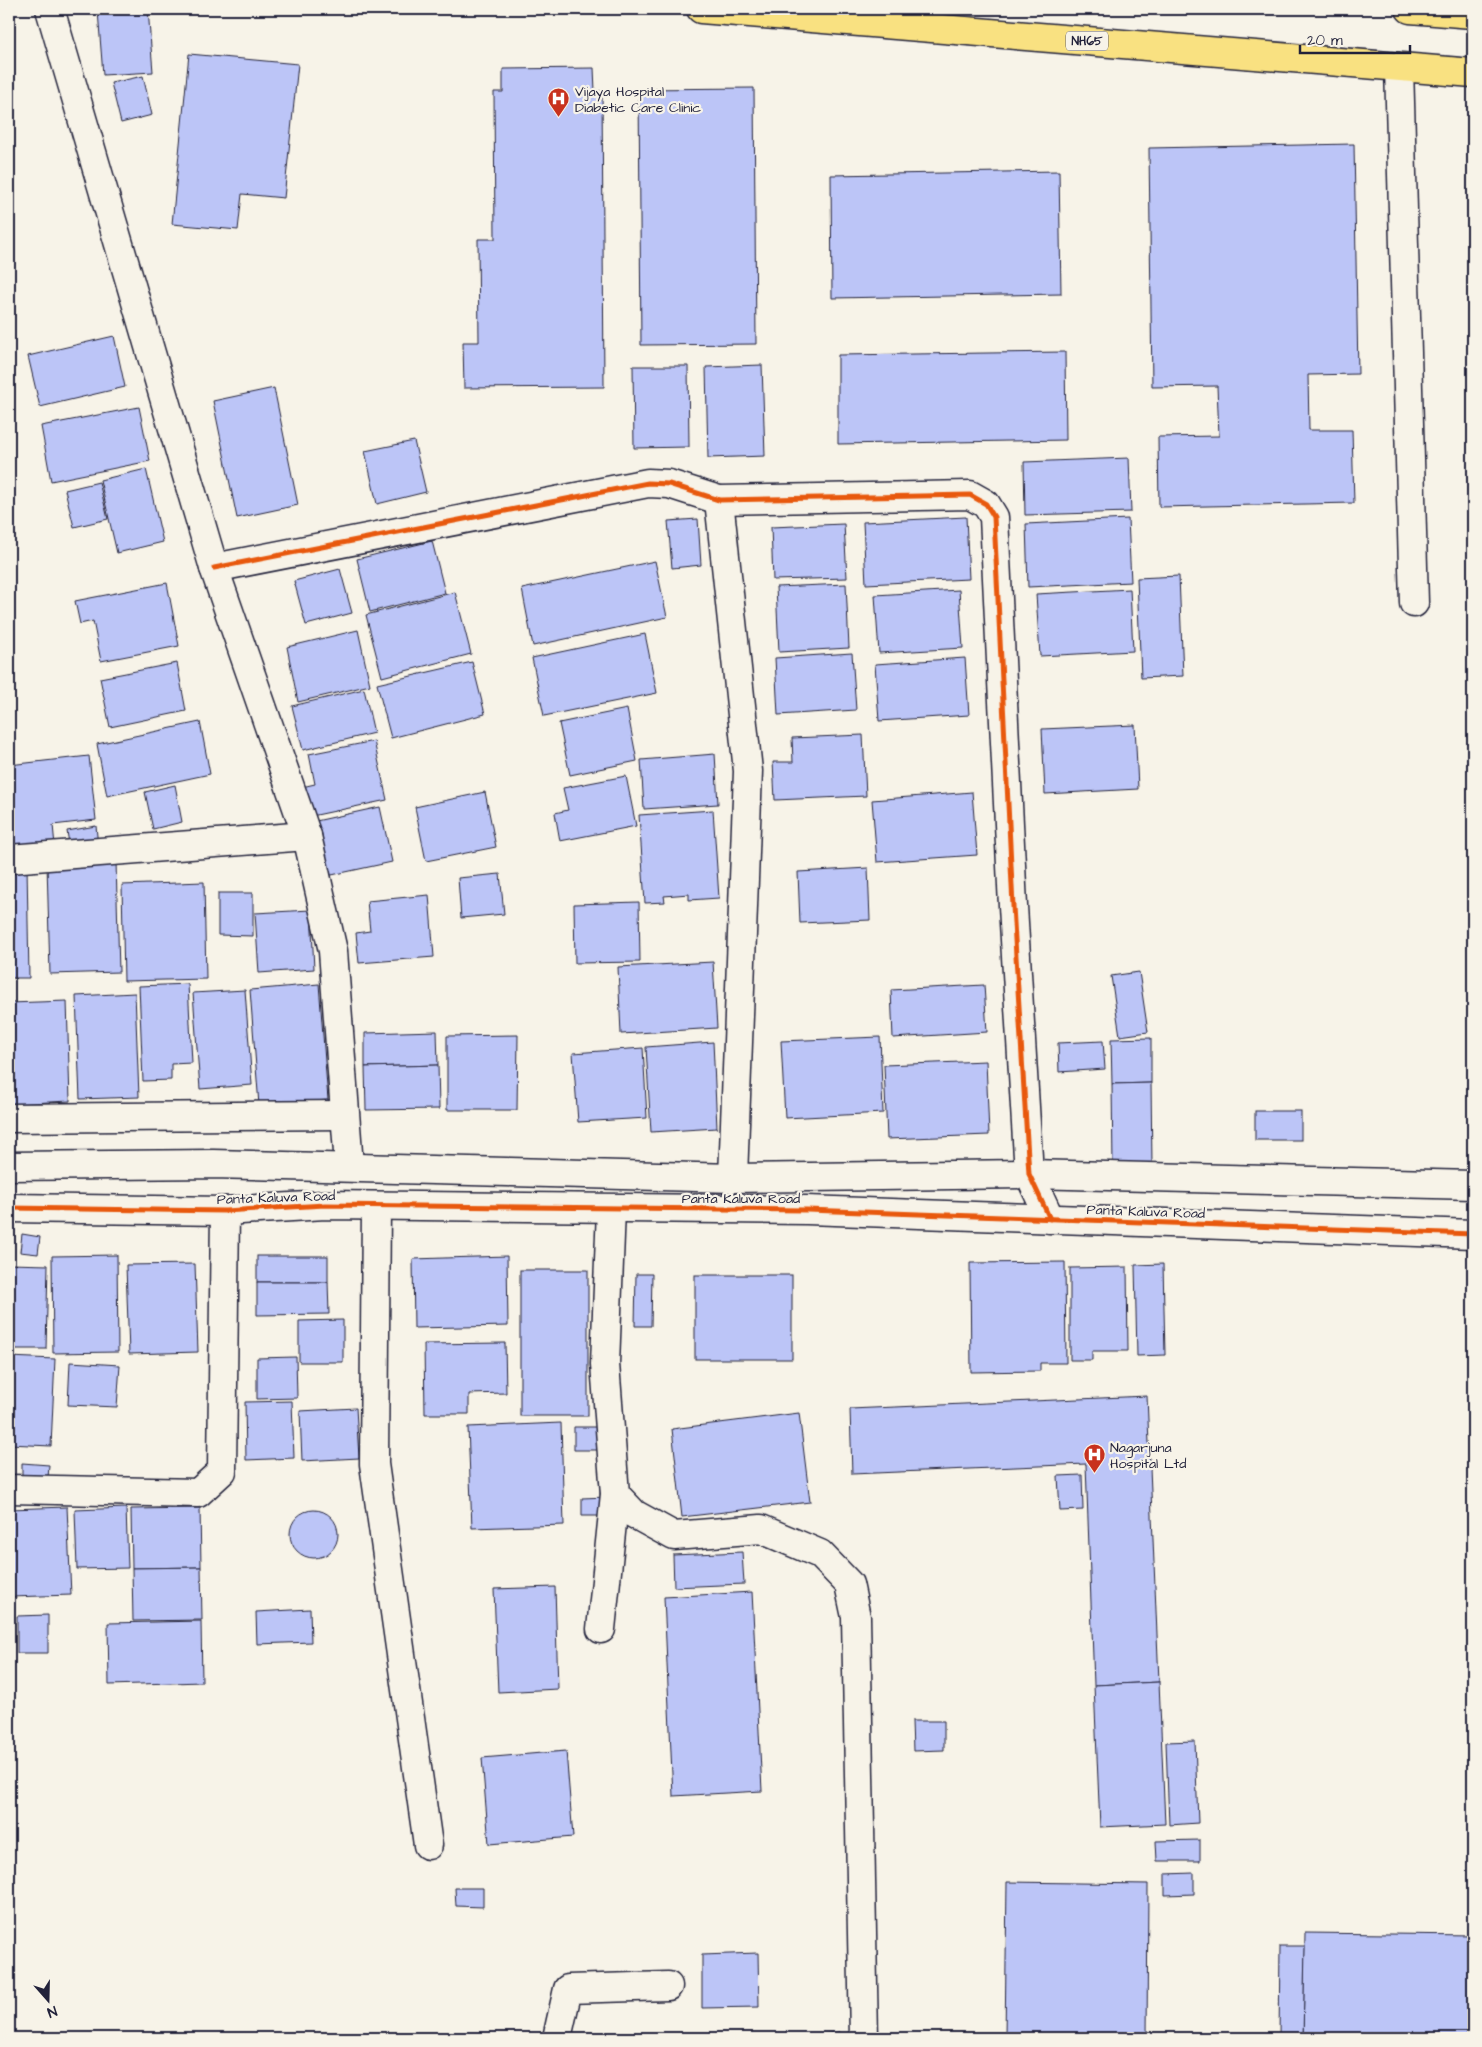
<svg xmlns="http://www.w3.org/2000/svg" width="1482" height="2047" font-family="'Architects Daughter',sans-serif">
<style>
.building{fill:#bcc5f7;stroke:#22223b}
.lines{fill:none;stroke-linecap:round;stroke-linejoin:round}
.minor-casing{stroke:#22223b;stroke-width:31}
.highway-casing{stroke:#22223b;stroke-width:31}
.minor{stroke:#f7f3e8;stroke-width:28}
.highway{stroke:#f9e181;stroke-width:28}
.cycleway-casing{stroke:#f7f3e8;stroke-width:8}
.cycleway{stroke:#e8590c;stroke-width:5}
.labels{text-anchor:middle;stroke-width:4.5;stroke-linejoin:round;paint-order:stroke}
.shield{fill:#f7f3e8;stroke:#62616f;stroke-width:1}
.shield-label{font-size:12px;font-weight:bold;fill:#22223b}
.poi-label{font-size:14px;fill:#22223b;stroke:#f7f3e8;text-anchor:start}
.street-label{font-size:14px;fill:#22223b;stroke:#f7f3e8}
</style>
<rect width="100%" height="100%" fill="#f7f3e8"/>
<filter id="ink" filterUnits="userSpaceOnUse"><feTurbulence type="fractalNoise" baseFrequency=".02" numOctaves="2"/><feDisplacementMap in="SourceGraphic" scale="10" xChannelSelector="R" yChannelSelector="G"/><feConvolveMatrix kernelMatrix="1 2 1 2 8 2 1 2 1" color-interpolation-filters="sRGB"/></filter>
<g filter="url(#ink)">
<g class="building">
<polygon points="126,9 148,9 153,72 103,75 98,11"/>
<polygon points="189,54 298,64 284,198 242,194 238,230 172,224"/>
<polygon points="594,68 595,91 602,91 604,387 464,388 463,342 479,342 478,239 495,239 494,92 503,92 503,69"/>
<polygon points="143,76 152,115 121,123 111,83"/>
<polygon points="754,88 756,344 641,345 639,89"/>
<polygon points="1354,144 1358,374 1308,375 1309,430 1352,430 1354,503 1159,507 1158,437 1219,436 1217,386 1152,387 1149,148"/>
<polygon points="1059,171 1061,294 832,298 831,175"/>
<polygon points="114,336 125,387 40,407 28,356"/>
<polygon points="1065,352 1066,440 838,444 838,355"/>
<polygon points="762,365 765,456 708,458 706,367"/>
<polygon points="633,366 688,366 689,447 634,448"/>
<polygon points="274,388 298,505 237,518 213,401"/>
<polygon points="139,407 150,461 51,481 41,426"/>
<polygon points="414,441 426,492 377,504 365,451"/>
<polygon points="1129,458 1131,512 1025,515 1024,462"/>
<polygon points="146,469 163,542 117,553 100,480"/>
<polygon points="99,482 108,519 74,527 65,490"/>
<polygon points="966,517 969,579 866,584 863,522"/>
<polygon points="698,519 701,565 672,568 668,521"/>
<polygon points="1128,519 1131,582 1028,587 1026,524"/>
<polygon points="844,524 847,578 773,580 771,527"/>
<polygon points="432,541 445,593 370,612 357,559"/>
<polygon points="655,561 667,617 533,646 522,589"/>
<polygon points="340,569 352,613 306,625 294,581"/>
<polygon points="1179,576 1183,676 1141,678 1137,578"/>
<polygon points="167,583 179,646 101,661 93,621 80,624 75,601"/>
<polygon points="846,584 849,648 779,652 776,587"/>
<polygon points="1130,589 1133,651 1040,656 1036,594"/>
<polygon points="959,590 963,648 879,653 875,595"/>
<polygon points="455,592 471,654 382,677 366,615"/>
<polygon points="358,630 370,685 298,702 287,647"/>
<polygon points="645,634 657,693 544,716 532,658"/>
<polygon points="852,653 856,710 778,715 775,658"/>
<polygon points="965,658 969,715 879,721 875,664"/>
<polygon points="472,662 485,714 391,738 377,684"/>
<polygon points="177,663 186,711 110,727 100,678"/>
<polygon points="364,689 374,733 303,750 292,706"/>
<polygon points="627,709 637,761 570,775 559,723"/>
<polygon points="200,722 210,774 107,796 97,744"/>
<polygon points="1135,725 1138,789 1045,794 1042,729"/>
<polygon points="863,735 866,796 775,800 773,762 793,762 792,738"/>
<polygon points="374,741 387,800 307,817 302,787 315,784 309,754"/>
<polygon points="715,754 718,804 644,809 641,760"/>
<polygon points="89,756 96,820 53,825 55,846 11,851 9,828 9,765"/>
<polygon points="626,776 636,826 560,841 555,813 568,810 563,788"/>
<polygon points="175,785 182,822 153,829 145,792"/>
<polygon points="485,792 496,847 426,861 415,807"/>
<polygon points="972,792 977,855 877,862 872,800"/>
<polygon points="380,807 392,862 327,876 316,821"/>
<polygon points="713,810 719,898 689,900 689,894 664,896 665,902 645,903 639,815"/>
<polygon points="96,826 98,846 70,850 67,831"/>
<polygon points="116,862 119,972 50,974 47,864"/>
<polygon points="27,867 29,978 9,978 9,868"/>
<polygon points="868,868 870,920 800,923 798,872"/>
<polygon points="500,874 504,914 461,918 458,878"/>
<polygon points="204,882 206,979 124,981 122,885"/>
<polygon points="218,893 253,893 253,936 218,935"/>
<polygon points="429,895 434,957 359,963 356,933 370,931 367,901"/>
<polygon points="639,902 640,962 575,963 574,904"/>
<polygon points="311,910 314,969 259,973 255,913"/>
<polygon points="713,962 717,1028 621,1034 618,967"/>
<polygon points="1139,972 1148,1032 1120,1036 1111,976"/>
<polygon points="188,984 192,1063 171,1064 171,1080 143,1081 139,986"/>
<polygon points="319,984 328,1100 259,1105 250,990"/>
<polygon points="984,985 987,1032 893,1038 891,990"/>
<polygon points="245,990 252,1085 200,1089 193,993"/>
<polygon points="135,993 139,1097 80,1099 76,996"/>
<polygon points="67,1001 70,1101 9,1104 9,1003"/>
<polygon points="437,1031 438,1065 365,1067 365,1033"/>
<polygon points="518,1035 517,1110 447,1110 447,1036"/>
<polygon points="880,1037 883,1113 785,1118 781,1041"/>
<polygon points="1151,1038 1151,1083 1112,1084 1111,1039"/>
<polygon points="1103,1041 1105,1069 1059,1072 1058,1043"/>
<polygon points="713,1042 717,1128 651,1132 646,1047"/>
<polygon points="643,1048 647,1118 578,1122 573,1053"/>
<polygon points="986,1061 989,1135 887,1139 884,1065"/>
<polygon points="438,1065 439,1109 366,1110 365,1067"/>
<polygon points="1151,1083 1152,1166 1113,1166 1112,1084"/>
<rect x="1255" y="1111" width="46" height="29"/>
<polygon points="22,1234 40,1237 38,1254 20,1252"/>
<polygon points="117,1255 118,1352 53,1353 52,1256"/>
<rect x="257" y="1256" width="71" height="26"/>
<polygon points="507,1256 508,1326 414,1328 413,1259"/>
<polygon points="1065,1262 1066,1363 1040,1363 1040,1371 971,1372 970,1263"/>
<polygon points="9,1264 48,1265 46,1349 9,1349"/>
<polygon points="195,1264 198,1352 129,1354 126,1265"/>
<polygon points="1163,1264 1165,1355 1137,1356 1135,1265"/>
<polygon points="1127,1267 1128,1351 1092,1351 1092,1360 1070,1360 1070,1268"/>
<rect x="520" y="1270" width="68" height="146"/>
<polygon points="636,1274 652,1274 651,1326 635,1326"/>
<rect x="695" y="1275" width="97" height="84"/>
<polygon points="257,1282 328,1282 329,1314 257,1315"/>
<polygon points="343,1320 343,1362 299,1362 299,1321"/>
<polygon points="505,1343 506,1393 469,1394 469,1414 425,1414 424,1344"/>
<polygon points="9,1357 55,1359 51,1446 9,1444"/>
<polygon points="296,1357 297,1398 257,1399 257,1358"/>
<polygon points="70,1362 120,1365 117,1407 68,1405"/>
<polygon points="1147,1396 1159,1682 1094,1685 1086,1464 852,1474 850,1409"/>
<polygon points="292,1401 294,1458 246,1460 245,1402"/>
<polygon points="356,1408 359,1458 302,1461 300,1411"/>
<polygon points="799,1413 810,1502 682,1517 672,1429"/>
<polygon points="561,1423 564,1525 472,1528 468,1427"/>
<polygon points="574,1427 599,1427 598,1450 574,1450"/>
<polygon points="22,1463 49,1465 48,1478 22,1477"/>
<polygon points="1082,1475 1083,1510 1060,1511 1058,1476"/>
<polygon points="607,1497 607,1516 582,1516 582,1498"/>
<polygon points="67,1507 71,1595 11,1597 9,1509"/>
<polygon points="126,1508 128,1568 77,1569 75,1510"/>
<polygon points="200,1508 201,1567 132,1568 131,1509"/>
<circle cx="314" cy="1534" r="24"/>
<polygon points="742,1552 744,1584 674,1587 673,1555"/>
<polygon points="201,1567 202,1620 133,1621 132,1568"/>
<polygon points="555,1587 558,1689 498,1692 494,1589"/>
<polygon points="752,1592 762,1791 673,1796 664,1597"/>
<polygon points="310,1609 311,1642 257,1644 256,1612"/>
<polygon points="48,1615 48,1653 17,1653 17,1616"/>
<polygon points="201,1621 202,1682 109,1685 108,1623"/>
<polygon points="1159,1682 1165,1824 1100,1827 1094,1685"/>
<polygon points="912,1721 944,1721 944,1750 913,1751"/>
<polygon points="1195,1741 1198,1823 1169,1825 1166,1742"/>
<polygon points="566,1751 573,1837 489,1844 482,1758"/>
<polygon points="1200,1840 1200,1861 1157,1861 1156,1841"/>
<polygon points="1194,1873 1194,1894 1165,1895 1165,1874"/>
<polygon points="1007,1882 1148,1884 1147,2038 1005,2038"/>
<polygon points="455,1888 483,1888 483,1907 456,1906"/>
<polygon points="1305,1933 1473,1935 1473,2038 1303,2038"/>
<polygon points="1280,1946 1305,1946 1303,2038 1279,2038"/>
<polygon points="758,1953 759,2007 702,2008 702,1955"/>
<polygon points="840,2032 841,2038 784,2038"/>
</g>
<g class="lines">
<defs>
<g id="minor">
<polyline points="50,9 214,568 307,836 333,951 349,1166"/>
<polyline points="1399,67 1414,603"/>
<polyline points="719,500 748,771 733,1178"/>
<polyline points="214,568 648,483 669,484 719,500 970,495 986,504 994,517 1013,906 1029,1174 1050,1219"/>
<polyline points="9,859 307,836"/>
<polyline points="9,1118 344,1115"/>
<polyline points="9,1166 213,1164 733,1178 1029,1174 1473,1185"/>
<polyline points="376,1206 374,1464 428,1845"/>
<polyline points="9,1208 225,1211 325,1205 807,1210 1473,1234"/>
<polyline points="9,1489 198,1493 222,1471 225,1211"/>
<polyline points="615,1494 634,1514 674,1536 761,1529 820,1554 849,1584 856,1617 864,2038"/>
<polyline points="601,1629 615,1494 605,1364 611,1209"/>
<polyline points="557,2038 568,1989 668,1986"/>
</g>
<g id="highway">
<polyline points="701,9 1473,73"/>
<polyline points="1410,9 1473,14"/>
</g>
</defs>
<use href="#minor" class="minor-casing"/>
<use href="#highway" class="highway-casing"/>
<use href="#minor" class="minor"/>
<use href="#highway" class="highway"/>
<defs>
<g id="cycleway">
<polyline points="214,568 648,483 669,484 719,500 970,495 986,504 994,517 1013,906 1029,1174 1050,1219"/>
<polyline points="9,1208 225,1211 325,1205 807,1210 1473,1234"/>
</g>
</defs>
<use href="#cycleway" class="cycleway-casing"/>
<use href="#cycleway" class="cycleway"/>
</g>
</g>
<defs>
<symbol id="hospital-pin" viewBox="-11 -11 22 30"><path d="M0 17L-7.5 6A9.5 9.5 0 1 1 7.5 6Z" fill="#c8321e" stroke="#f7f3e8"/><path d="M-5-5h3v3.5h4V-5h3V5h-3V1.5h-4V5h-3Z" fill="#fff"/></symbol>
</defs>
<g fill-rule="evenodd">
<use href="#hospital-pin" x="546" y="86" width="25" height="34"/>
<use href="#hospital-pin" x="1082" y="1442" width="25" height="34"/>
</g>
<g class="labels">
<rect class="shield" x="1066" y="31.5" width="42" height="19" rx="4"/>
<g class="shield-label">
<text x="1087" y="45">NH65</text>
</g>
<g class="poi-label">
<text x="575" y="96">Vijaya Hospital<tspan x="575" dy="16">Diabetic Care Clinic</tspan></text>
<text x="1110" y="1452">Nagarjuna<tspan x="1110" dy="16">Hospital Ltd</tspan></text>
</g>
<g class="street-label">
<text transform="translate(276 1197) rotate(-2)" y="5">Panta Kaluva Road</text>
<text x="741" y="1203">Panta Kaluva Road</text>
<text transform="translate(1146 1211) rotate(2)" y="5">Panta Kaluva Road</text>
</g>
</g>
<rect width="1482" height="2047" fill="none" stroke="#f7f3e8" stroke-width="30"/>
<rect x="15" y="15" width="1452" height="2017" fill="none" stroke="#22223b" stroke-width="2" filter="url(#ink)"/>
<g transform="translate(48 2000) rotate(160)" stroke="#f7f3e8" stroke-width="4" paint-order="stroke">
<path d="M0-4L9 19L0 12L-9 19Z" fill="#22223b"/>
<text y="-8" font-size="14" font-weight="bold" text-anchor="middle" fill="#22223b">N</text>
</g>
<path d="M1300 45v8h110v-8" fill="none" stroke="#22223b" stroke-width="2.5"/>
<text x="1307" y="45" font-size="15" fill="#22223b" stroke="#f7f3e8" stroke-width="4" paint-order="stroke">20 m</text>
</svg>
